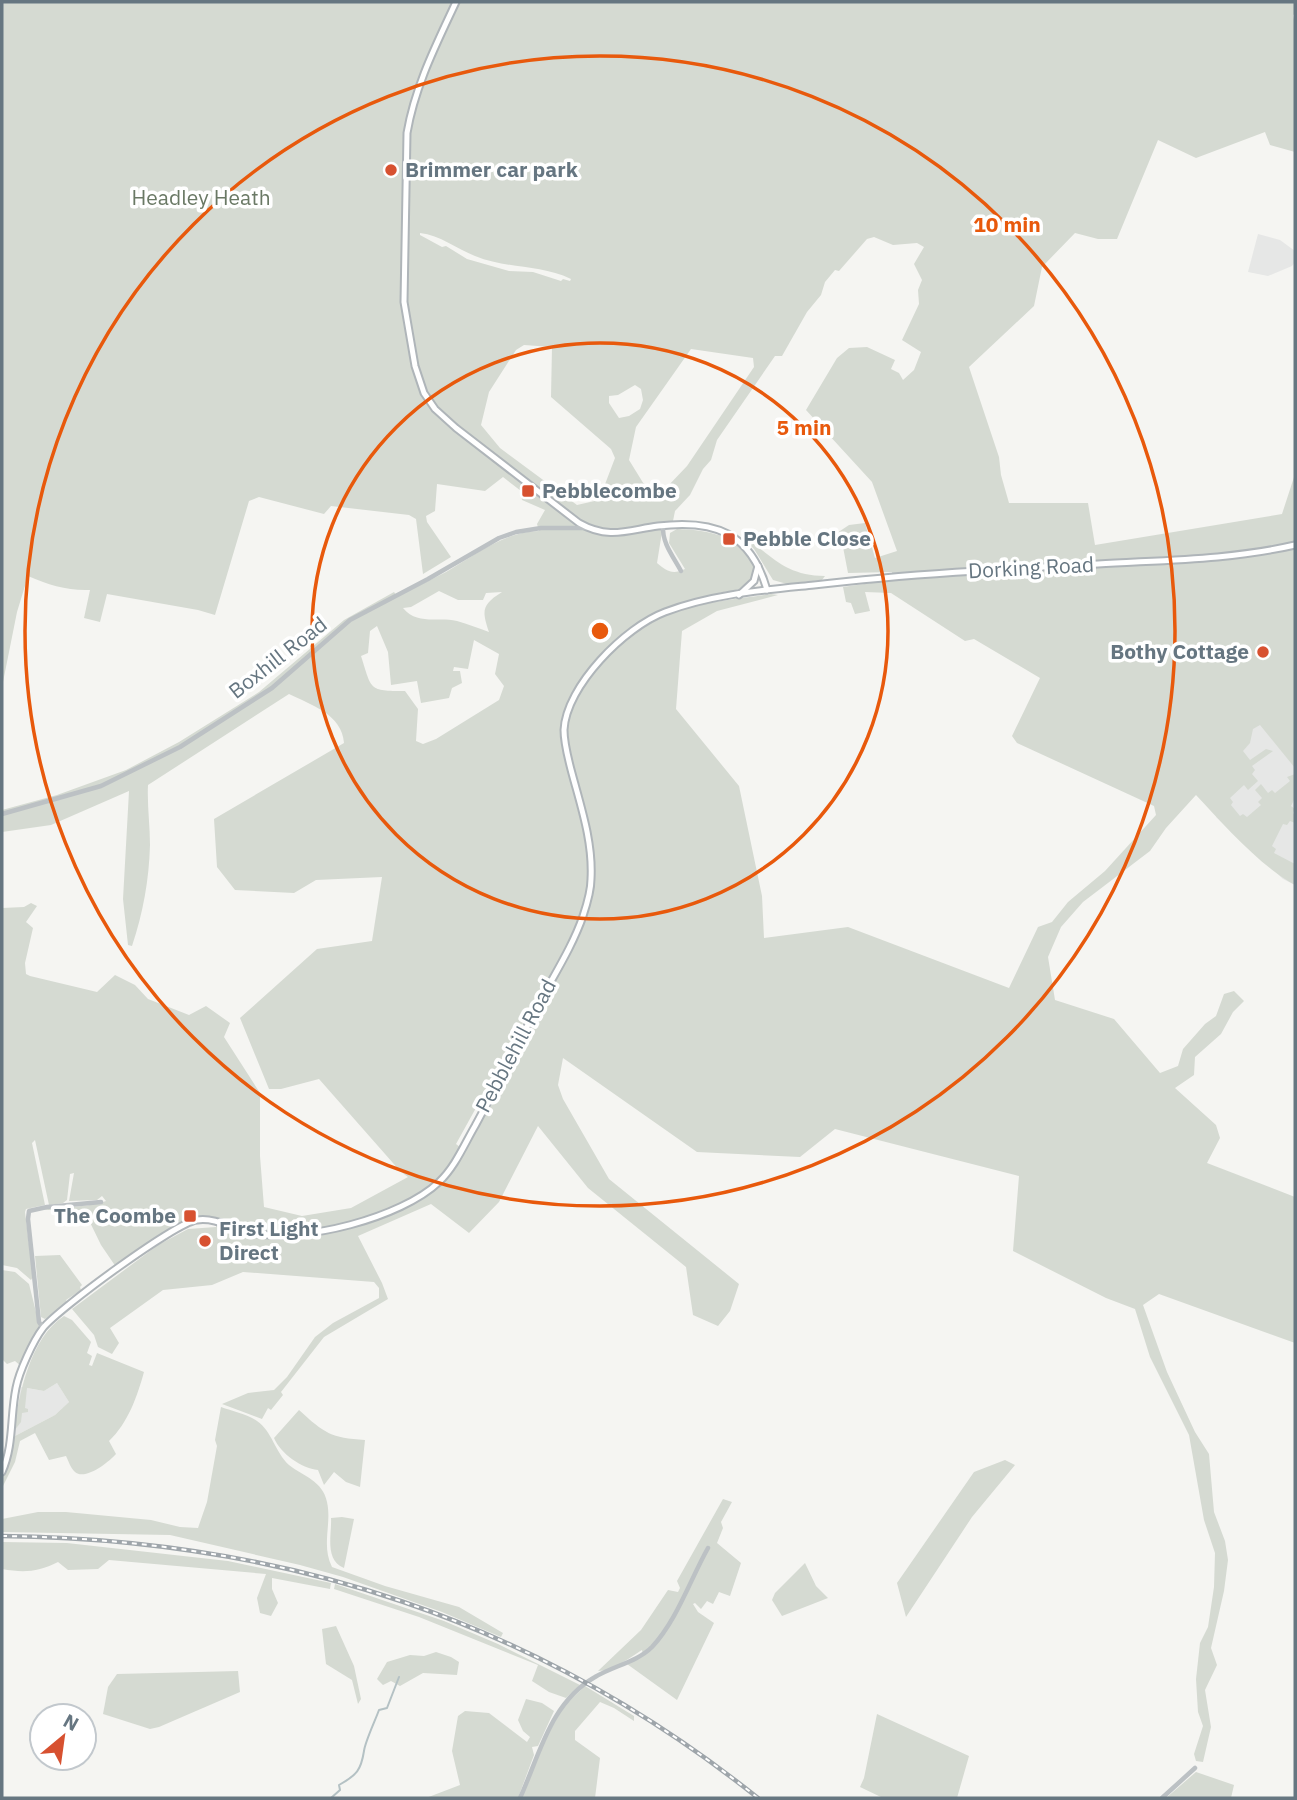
<svg xmlns="http://www.w3.org/2000/svg" width="1297" height="1800" font-family="'IBM Plex Sans',sans-serif">
<style>
.built{fill:#e6e7e6}
.green{fill:#d5dad2;fill-rule:evenodd}
.lines{fill:none;stroke-linecap:round;stroke-linejoin:round}
.stream{stroke:#b4c1c4;stroke-width:2}
.secondary-casing{stroke:#afb5b9;stroke-width:9}
.minor{stroke:#bcc1c4;stroke-width:4.5}
.secondary{stroke:#fff;stroke-width:5}
.rail-casing{stroke:#9ea5aa;stroke-width:4.5}
.rail{stroke:#fff;stroke-width:2;stroke-dasharray:5;stroke-linecap:butt}
.ring{fill:none;stroke:#e8590c;stroke-width:3.5}
.poi-dot{fill:#d75130;stroke:#fff;stroke-width:2.5}
.labels{text-anchor:middle;stroke-width:7;stroke-linejoin:round;paint-order:stroke}
.poi-label{font-size:21px;font-weight:bold;fill:#667681;stroke:#fff;text-anchor:start}
.park-label{font-size:21px;fill:#6a7965;stroke:#fff}
.street-label{font-size:21px;fill:#667681;stroke:#fff}
.centre{fill:#e8590c;stroke:#fff;stroke-width:3.5}
.ring-label{font-size:21px;text-anchor:middle;font-weight:bold;fill:#e8590c;stroke:#fff;stroke-width:7;stroke-linejoin:round;paint-order:stroke}
</style>
<rect width="100%" height="100%" fill="#f5f5f2"/>
<g class="built">
<polygon points="1258,234 1280,240 1295,251 1295,262 1292,266 1268,276 1248,272"/>
<polygon points="1295,648 1295,885 1283,879 1216,817 1229,792 1240,744"/>
<polygon points="57,1383 69,1402 55,1415 13,1437 21,1387 44,1391"/>
</g>
<g class="green">
<path d="M2,2H1295V14L1293,15L1295,25V152L1270,145L1265,132L1196,158L1158,140L1117,239H1098L1075,233L1042,267L1034,306L969,367L999,457L1001,475L1009,503H1088L1095,545L1282,514L1295,474V768L1260,725L1253,729L1250,743L1243,751L1250,760L1266,749L1273,751L1252,766L1255,770L1252,774L1258,781L1248,790L1244,785L1230,798L1233,802L1231,805L1240,816L1243,814L1247,817L1261,805L1258,802L1262,798L1255,790L1261,784L1268,793L1272,790L1275,793L1290,781L1287,777L1295,774V798L1291,806L1295,809L1293,813L1295,815V823L1290,821L1287,825L1283,824L1272,846L1276,849L1274,853L1295,864V885C1261,867 1223,824 1196,795L1166,828L1150,851L1083,902L1061,927L1048,957L1055,1000L1114,1019L1160,1073L1178,1066L1183,1049L1205,1024L1216,1016L1224,994L1234,991L1244,1001L1233,1012L1221,1034L1195,1057L1194,1075L1175,1088L1216,1125L1220,1138L1207,1163L1295,1197V1343L1159,1294L1143,1305L1167,1372L1195,1432L1209,1454L1214,1512L1225,1541L1228,1560L1224,1591L1211,1648L1217,1665L1205,1690L1211,1727L1203,1762L1196,1761L1194,1754L1203,1726L1198,1712L1196,1679L1200,1643L1208,1627L1214,1587L1215,1553L1204,1520L1189,1435L1150,1357L1135,1309L1106,1298L1013,1251L1019,1176L835,1129L800,1157L697,1152L563,1058L558,1085L563,1099L609,1179L739,1284L730,1311L718,1326L693,1315L686,1267L588,1188L538,1126L499,1202L469,1233L431,1204L358,1236L382,1283L388,1299L324,1337L281,1392L283,1395L271,1410L268,1408L262,1419L222,1404L248,1393L274,1390L287,1377L315,1337L333,1323L379,1298V1288L374,1282L243,1272L212,1285L163,1290L110,1328L119,1343L112,1354L98,1347L94,1335L72,1309L158,1245L188,1229L216,1227L218,1220C177,1204 150,1255 116,1267L101,1245L84,1210H41C60,1207 91,1207 106,1201L102,1196L97,1200L69,1201L74,1173L70,1174L67,1200L63,1203L49,1205L35,1140L32,1143L45,1205L26,1209L25,1212L33,1277L31,1280L17,1268L2,1265V908L24,907L31,903L37,906L26,922L33,928L25,963L26,974L30,976L97,992L115,975L135,985L148,999L189,1015L206,1006L230,1023L224,1037L260,1093V1156L264,1207L302,1216L351,1208L408,1177L400,1171L319,1079L281,1089H269L240,1018L317,949L372,941L382,877L316,880L294,893L235,890L217,867L214,819L344,743C342,714 311,705 289,694L148,785C147,805 150,825 150,845C149,880 143,913 132,946L128,945L123,899L129,791L51,825L2,832V810L57,795L126,770L179,742L259,692L344,620L394,592L397,596C414,588 430,580 446,572C474,556 505,531 539,531L537,524L545,510L522,500L521,491L503,477L485,491L437,484L435,511L426,516L427,522L451,557L423,574L416,519L409,515L331,506L324,514L259,497L249,501L215,615L198,610L107,594L100,622L84,618L90,590C68,591 49,585 28,576L17,612L2,687ZM420,233C440,235 457,249 475,256C507,269 539,264 571,279L570,281L563,279L561,281L533,272L509,271L467,259L446,246L442,247L420,235ZM874,237L893,245L917,243L924,247L914,264L922,280L918,290L919,304L902,340L921,352L914,370L903,380L899,373L891,369L895,360L867,347L849,348L837,358L806,410L872,482L897,551L875,558L865,523L849,525L837,533L838,546L843,547L848,573L892,572V580L843,587L846,602L851,603L855,614L870,611L865,592L891,593L965,641L974,639L1040,678L1012,736L1017,743L1154,806L1156,815L1105,871L1068,902L1052,922L1038,927L1009,988L848,927L764,938L762,896L739,786L676,709L682,631L717,611L778,595L771,594C726,601 676,603 638,631L634,626C657,607 690,601 719,593C727,591 738,591 745,586C757,577 755,563 747,553C729,533 702,530 677,529L670,533L669,543L685,569C672,575 667,571 657,563L662,532L658,523L673,521L675,511L690,495L703,469L711,460L717,440L775,356H782L807,312L821,295L825,282L835,270L839,271L867,239ZM524,345L552,347L551,397L611,449L615,458L599,500L577,505L500,448L481,425L489,392L516,350ZM691,349L753,358L754,367L687,466L667,487L650,494L629,460L636,427ZM635,385L641,389L643,400L640,409L629,416L619,418L609,403V396L618,395ZM439,591L458,600H483L486,593L502,592C481,605 482,611 489,632C478,628 468,624 457,621C438,616 418,626 403,608L411,607ZM377,626L388,652L391,685L417,681L421,703L449,698L452,688L462,683L460,671H453L454,667L468,669L474,640L499,654L495,674L504,686L499,700L436,739L423,744L416,741L418,709L405,691C368,691 372,690 361,656L368,653L370,631ZM523,1023L527,1028L464,1150L456,1144Z"/>
<path d="M741,533C770,555 785,576 825,576L822,580L787,584L773,580L754,549L741,536Z"/>
<polygon points="60,1255 82,1285 80,1287 81,1290 66,1300 68,1303 45,1319 41,1317 35,1256"/>
<polygon points="2,1270 15,1272 29,1284 40,1328 22,1367 15,1361 7,1364 2,1359"/>
<path d="M64,1316L72,1320L91,1342L87,1353L92,1356L89,1365L92,1366L97,1353L144,1372C137,1397 128,1423 109,1441L116,1454C109,1462 85,1481 75,1472C71,1469 68,1460 66,1456L49,1460L35,1433L20,1441L15,1462L2,1488V1476L10,1458L13,1437L55,1415L69,1402L57,1383L44,1391L27,1388L25,1408L28,1409V1412L22,1413L21,1422L14,1431C19,1394 30,1338 64,1316Z"/>
<path d="M221,1407C232,1411 247,1414 257,1421C272,1431 275,1452 289,1465C303,1476 323,1481 327,1502C332,1524 321,1545 332,1567L385,1586L459,1607L503,1633L501,1637L442,1612L343,1577L300,1565L170,1535L2,1532V1519L38,1512H66L151,1520L180,1527L198,1528L207,1502L217,1446L215,1440Z"/>
<path d="M299,1410C324,1433 331,1438 365,1440L360,1487L346,1482L334,1472L324,1485L318,1470C301,1468 281,1454 274,1438Z"/>
<polygon points="1005,1460 1015,1465 972,1517 906,1617 897,1583 974,1472"/>
<path d="M723,1499L732,1502L721,1522L723,1528L717,1543L741,1563L730,1596L719,1592L713,1604L707,1601L701,1609L695,1603L693,1604L698,1612L714,1623L677,1700L627,1664L643,1656L642,1650C629,1658 613,1671 598,1671L641,1630L668,1590L678,1592L680,1588L677,1581Z"/>
<path d="M342,1517L354,1519L344,1568C324,1560 332,1534 331,1518Z"/>
<path d="M2,1542L67,1543L228,1561L331,1583L330,1589L272,1578V1589L278,1603L271,1616L260,1613L257,1598L266,1574L109,1560L98,1569L68,1570L58,1562C38,1572 24,1573 2,1569Z"/>
<polygon points="805,1563 816,1586 828,1598 782,1616 772,1600 775,1593"/>
<polygon points="335,1584 444,1621 498,1644 580,1685 566,1698 549,1692 532,1681 538,1665 419,1617 334,1589"/>
<polygon points="336,1626 354,1666 361,1699 358,1704 352,1680 326,1664 322,1629"/>
<polygon points="436,1652 451,1657 459,1662 457,1675 423,1673 400,1686 391,1681 383,1685 377,1679 387,1662 410,1655 424,1656"/>
<polygon points="238,1671 240,1692 159,1727 150,1729 103,1714 108,1687 117,1674"/>
<polygon points="585,1686 634,1716 634,1721 614,1708 600,1702 575,1731 575,1740 600,1758 595,1798 522,1798 546,1738 563,1707"/>
<polygon points="526,1699 542,1703 554,1711 538,1746 532,1747 534,1755 518,1798 426,1798 460,1785 452,1751 458,1716 465,1711 489,1713 527,1742 530,1737 523,1731 518,1720"/>
<polygon points="877,1714 969,1756 957,1798 883,1798 860,1787 864,1778"/>
<polygon points="1196,1772 1234,1785 1231,1798 1166,1798"/>
</g>
<g class="lines">
<path class="stream" d="M331,1798L340,1790L339,1785C357,1775 361,1770 364,1751C365,1742 375,1721 379,1710L387,1708L399,1677"/>
<defs>
<g id="secondary">
<path d="M456,2C436,45 415,86 407,133L404,302L415,366L424,393L435,409L456,428L579,523C609,540 628,530 658,526C715,519 751,533 767,590"/>
<polyline points="739,595 754,581 758,566"/>
<path d="M2,1472C14,1445 10,1417 16,1388C19,1372 33,1341 43,1328C58,1309 176,1222 197,1220C215,1217 234,1229 252,1233C303,1243 401,1218 439,1182C455,1167 464,1145 475,1126C496,1087 516,1048 536,1009C552,978 572,948 583,916C587,904 591,891 591,879C593,844 582,810 573,777C569,762 564,745 564,730C566,686 625,627 665,612C712,594 765,590 814,585C908,574 1003,569 1098,564C1164,560 1230,560 1295,545"/>
</g>
</defs>
<use href="#secondary" class="secondary-casing"/>
<g class="minor">
<path d="M663,526C662,543 673,556 681,571"/>
<polyline points="2,814 101,786 180,747 272,688 350,620 428,579 499,538 516,532 541,528 589,528"/>
<polyline points="43,1328 39,1322 28,1219 29,1211 47,1207 101,1202"/>
<path d="M520,1798C540,1754 550,1703 595,1677C613,1666 637,1662 652,1647C677,1620 690,1580 708,1548"/>
<polyline points="1162,1798 1195,1768"/>
</g>
<use href="#secondary" class="secondary"/>
<defs>
<path id="rail" d="M2,1536C285,1539 536,1621 758,1798"/>
</defs>
<use href="#rail" class="rail-casing"/>
<use href="#rail" class="rail"/>
</g>
<g class="ring">
<circle cx="600" cy="631" r="288"/>
<circle cx="600" cy="631" r="575"/>
</g>
<g class="poi-dot">
<circle cx="391" cy="170" r="7"/>
<rect x="521" y="484" width="14" height="14" rx="3.5"/>
<rect x="722" y="532" width="14" height="14" rx="3.5"/>
<circle cx="1263" cy="652" r="7"/>
<rect x="183" y="1209" width="14" height="14" rx="3.5"/>
<circle cx="205" cy="1241" r="7"/>
</g>
<g class="labels">
<g class="poi-label">
<text x="405" y="177">Brimmer car park</text>
<text x="542" y="498">Pebblecombe</text>
<text x="743" y="546">Pebble Close</text>
<text x="1249" y="659" text-anchor="end">Bothy Cottage</text>
<text x="176" y="1223" text-anchor="end">The Coombe</text>
<text x="219" y="1236">First Light<tspan x="219" dy="24">Direct</tspan></text>
</g>
<g class="park-label">
<text x="201" y="205">Headley Heath</text>
</g>
<g class="street-label">
<text transform="translate(1031 568) rotate(-3)" y="7">Dorking Road</text>
<text transform="translate(278 658) rotate(-38)" y="7">Boxhill Road</text>
<text transform="translate(516 1046) rotate(-62)" y="7">Pebblehill Road</text>
</g>
</g>
<circle cx="600" cy="631" r="10" class="centre"/>
<g class="ring-label">
<text x="1007" y="232">10 min</text>
<text x="804" y="435">5 min</text>
</g>
<rect width="1297" height="1800" fill="none" stroke="#667681" stroke-width="7"/>
<g transform="translate(63 1737) rotate(29)"><circle r="33" fill="#ffffff" stroke="#c2c8cd" stroke-width="2"/>
<path d="M0-5L12 26L0 18L-12 26Z" fill="#d75130"/>
<text y="-10" font-size="19" font-weight="bold" text-anchor="middle" fill="#667681">N</text>
</g>
</svg>
